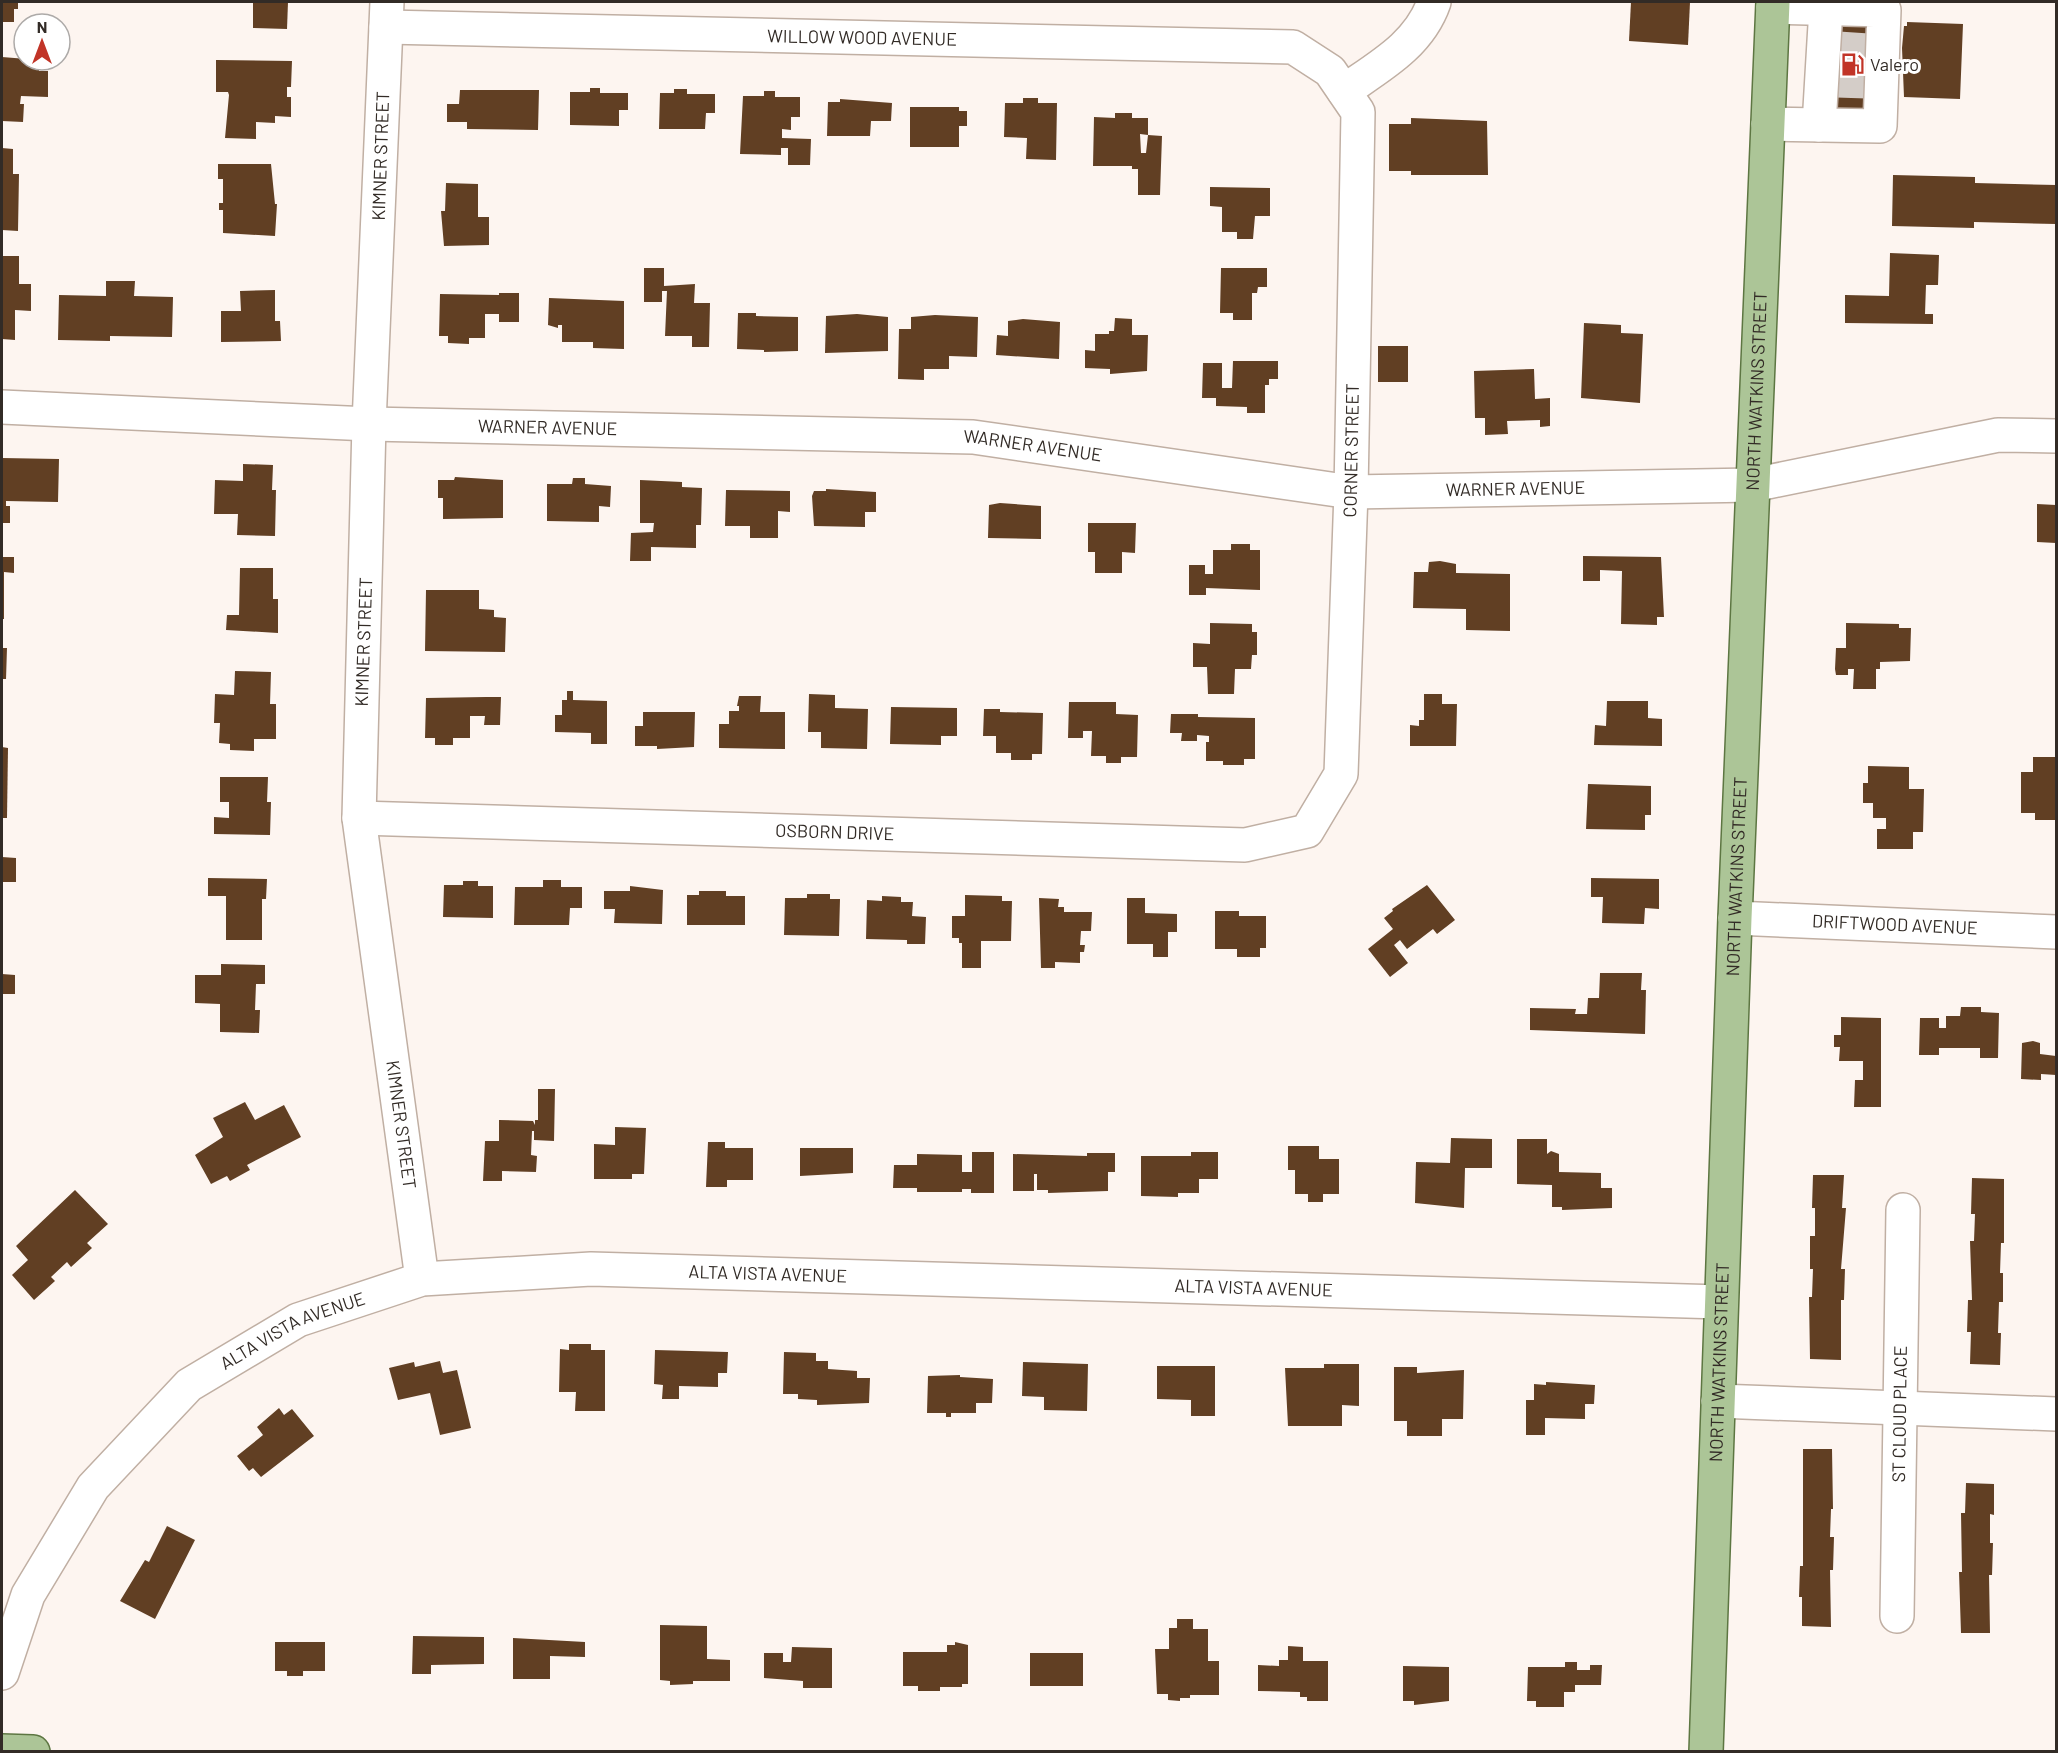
<svg xmlns="http://www.w3.org/2000/svg" width="2058" height="1753" font-family="Barlow,sans-serif">
<style>
.building{fill:#613f23}
.lines{fill:none;stroke-linecap:round;stroke-linejoin:round}
.minor-tunnel{stroke:#d4cdc8;stroke-width:33;stroke-dasharray:33 16;stroke-linecap:butt}
.minor-casing{stroke:#c0afa3;stroke-width:36}
.major-casing{stroke:#5d7642;stroke-width:36}
.minor{stroke:#fff;stroke-width:33}
.major{stroke:#acc597;stroke-width:33}
.labels{text-anchor:middle;stroke-width:6;stroke-linejoin:round;paint-order:stroke}
.street-label{font-size:18px;fill:#322b26;stroke:#fff}
.poi-label{font-size:18px;fill:#322b26;stroke:#fff;text-anchor:start}
</style>
<rect width="100%" height="100%" fill="#fdf5f0"/>
<g class="building">
<polygon points="2,2 18,2 18,9 14,9 14,22 2,22"/>
<polygon points="253,2 288,2 287,29 253,28"/>
<polygon points="1631,2 1690,2 1688,45 1629,41"/>
<polygon points="1839,21 1869,21 1866,110 1836,109"/>
<polygon points="1907,22 1963,24 1960,99 1904,97 1902,48 1904,26 1907,26"/>
<polygon points="2,57 39,60 39,71 48,71 48,97 21,96 20,104 24,104 23,122 2,121"/>
<polygon points="216,60 292,61 291,87 287,87 287,97 291,97 291,117 275,116 275,123 256,122 256,139 225,138 229,95 228,92 216,92"/>
<polygon points="590,88 600,88 600,93 628,93 628,110 619,110 619,126 570,125 570,92 590,92"/>
<polygon points="674,89 687,89 687,94 715,94 715,113 706,113 705,129 659,129 660,93 674,93"/>
<polygon points="460,90 539,90 538,130 467,129 467,122 447,122 447,104 459,104"/>
<polygon points="764,91 775,91 775,97 800,97 800,117 791,117 791,130 782,129 782,138 811,139 810,165 788,165 788,148 781,148 781,155 740,154 743,96 764,96"/>
<polygon points="1023,98 1038,98 1038,103 1057,103 1056,160 1026,159 1027,138 1004,137 1005,103 1023,103"/>
<polygon points="840,99 892,103 891,121 871,121 870,136 827,136 828,102 840,102"/>
<polygon points="910,107 959,107 959,111 967,111 967,126 959,126 959,147 910,147"/>
<polygon points="1115,113 1132,113 1132,118 1148,118 1148,135 1140,134 1141,153 1146,153 1148,135 1162,136 1160,195 1138,195 1138,169 1132,169 1132,166 1093,166 1094,117 1115,118"/>
<polygon points="1411,118 1487,121 1488,175 1411,175 1411,171 1389,171 1389,124 1411,124"/>
<polygon points="2,148 13,149 13,174 19,174 18,231 2,230"/>
<polygon points="218,164 271,164 275,204 277,204 275,236 223,233 223,210 219,210 219,203 223,203 223,179 218,179"/>
<polygon points="1893,175 1975,177 1975,183 2056,185 2056,224 1974,222 1974,228 1892,226"/>
<polygon points="446,183 478,184 478,217 489,217 489,245 444,246 441,211 445,211"/>
<polygon points="1210,187 1270,188 1270,216 1255,216 1253,239 1237,239 1237,232 1222,232 1222,207 1210,206"/>
<polygon points="1890,253 1939,255 1938,285 1926,285 1925,314 1933,314 1933,324 1845,323 1845,295 1889,296"/>
<polygon points="2,256 19,256 19,284 31,284 31,311 15,310 15,340 2,339"/>
<polygon points="644,268 664,268 664,286 695,284 694,303 710,303 709,347 692,347 692,336 665,336 667,291 662,291 662,302 644,302"/>
<polygon points="1221,268 1267,268 1267,287 1258,287 1257,293 1252,293 1252,320 1233,320 1233,313 1220,313"/>
<polygon points="106,281 135,281 134,296 173,297 172,337 110,336 110,341 58,340 59,295 106,296"/>
<polygon points="275,290 275,321 280,321 281,341 221,342 221,311 241,311 240,291"/>
<polygon points="499,293 519,293 519,322 499,322 499,314 485,314 485,338 469,338 469,344 448,343 448,336 439,336 440,294 499,295"/>
<polygon points="549,298 624,301 624,349 593,348 593,342 562,342 562,325 558,325 558,328 548,325"/>
<polygon points="738,313 756,313 756,316 798,317 798,351 764,352 764,350 737,349"/>
<polygon points="857,314 888,317 888,351 825,353 826,316"/>
<polygon points="935,315 978,317 977,357 949,356 949,369 924,369 924,380 898,379 899,329 911,329 911,317"/>
<polygon points="1115,318 1132,319 1132,335 1148,335 1147,371 1110,374 1110,369 1085,368 1085,350 1095,351 1095,334 1109,334 1109,331 1114,331"/>
<polygon points="1023,319 1060,322 1059,359 996,355 997,335 1008,336 1008,321"/>
<polygon points="1584,323 1621,325 1621,333 1643,334 1640,403 1581,398"/>
<rect x="1378" y="346" width="30" height="36"/>
<polygon points="1233,361 1278,361 1278,379 1269,379 1269,385 1265,385 1265,413 1247,413 1247,407 1216,406 1216,398 1202,398 1203,363 1222,363 1222,388 1232,388"/>
<polygon points="1534,369 1535,399 1550,398 1550,426 1540,427 1540,420 1507,421 1508,434 1485,435 1485,418 1475,418 1474,371"/>
<polygon points="2,458 59,459 58,502 6,501 6,506 10,506 10,523 2,523"/>
<polygon points="243,464 273,465 272,490 276,490 275,536 237,535 238,514 214,514 215,480 243,481"/>
<polygon points="455,477 503,480 503,518 443,519 443,498 438,498 438,480 454,480"/>
<polygon points="573,478 585,478 585,484 611,486 610,507 599,506 599,522 547,521 547,484 572,484"/>
<polygon points="640,480 682,482 682,487 702,488 701,525 696,525 696,548 651,547 651,561 630,561 631,533 653,532 654,523 640,523"/>
<polygon points="826,489 876,492 876,512 865,512 865,527 814,526 812,496 814,491 826,491"/>
<polygon points="726,490 790,491 790,512 778,511 778,538 750,538 750,526 725,526"/>
<polygon points="1000,503 1041,506 1041,539 988,538 989,505"/>
<polygon points="2037,504 2056,505 2056,543 2037,542"/>
<polygon points="1088,523 1136,523 1135,553 1122,552 1122,573 1095,573 1095,552 1088,552"/>
<polygon points="1231,544 1250,544 1250,550 1260,550 1260,590 1206,588 1206,595 1189,595 1189,565 1205,565 1205,574 1213,574 1213,550 1231,550"/>
<polygon points="1583,556 1661,557 1664,617 1657,617 1657,625 1621,624 1622,571 1600,570 1600,581 1583,581"/>
<polygon points="2,557 14,557 14,573 4,572 4,619 2,619"/>
<polygon points="1440,561 1456,564 1456,573 1510,574 1510,631 1466,630 1466,609 1413,608 1414,572 1428,572 1429,562"/>
<polygon points="240,568 273,568 273,599 278,599 278,633 226,630 227,615 239,615"/>
<polygon points="426,590 479,590 479,609 494,610 494,617 506,618 505,652 425,651"/>
<polygon points="1210,623 1252,624 1252,632 1257,632 1257,655 1252,655 1251,669 1235,669 1234,694 1208,694 1207,667 1193,667 1193,643 1210,644"/>
<polygon points="1846,623 1899,624 1899,628 1911,628 1910,661 1880,662 1880,669 1876,669 1876,689 1853,689 1854,669 1848,669 1848,675 1836,675 1835,669 1836,648 1846,648"/>
<polygon points="2,648 7,648 6,679 2,679"/>
<polygon points="235,671 271,672 270,704 276,704 276,739 254,739 254,751 230,750 230,744 219,743 220,723 214,723 215,694 234,695"/>
<polygon points="567,691 573,691 573,700 607,701 607,744 591,744 591,733 555,732 555,715 562,715 562,700 567,700"/>
<polygon points="809,694 835,695 835,708 868,709 867,749 821,748 821,732 808,732"/>
<polygon points="1424,694 1442,694 1442,704 1457,704 1456,746 1410,746 1410,725 1419,726 1419,720 1424,720"/>
<polygon points="739,696 761,696 760,712 785,712 785,749 719,748 719,724 729,724 729,711 739,711 739,706 737,706"/>
<polygon points="486,697 501,697 500,725 484,725 485,716 470,716 470,738 453,738 453,745 435,745 435,738 425,738 426,698"/>
<polygon points="1607,701 1648,701 1648,718 1662,719 1662,746 1594,745 1595,725 1606,726"/>
<polygon points="1069,702 1116,702 1116,714 1138,715 1137,757 1121,757 1121,763 1106,763 1106,756 1091,756 1092,731 1083,731 1083,738 1068,738"/>
<polygon points="891,707 957,708 957,736 941,736 941,745 890,744"/>
<polygon points="984,709 1000,709 1000,712 1043,713 1042,754 1032,754 1032,760 1011,760 1011,753 996,753 996,736 983,736"/>
<polygon points="643,712 695,712 694,747 657,749 657,746 635,746 635,726 643,726"/>
<polygon points="1171,714 1198,714 1198,717 1255,718 1255,759 1244,759 1244,765 1223,765 1223,761 1206,761 1206,742 1209,742 1209,736 1197,735 1197,741 1181,741 1182,733 1170,733"/>
<polygon points="2,747 8,748 7,818 2,818"/>
<polygon points="2033,757 2056,757 2056,820 2035,820 2035,813 2021,813 2021,772 2033,772"/>
<polygon points="1868,766 1909,767 1909,789 1924,789 1923,832 1913,832 1913,849 1877,849 1877,829 1886,829 1886,818 1873,818 1873,803 1863,803 1863,783 1868,783"/>
<polygon points="220,777 268,777 267,802 271,802 270,835 214,834 214,817 229,818 229,802 220,802"/>
<polygon points="1588,784 1651,786 1651,815 1645,815 1645,830 1586,829"/>
<polygon points="2,857 16,858 16,882 2,882"/>
<polygon points="208,878 267,879 266,899 262,899 262,940 226,940 226,896 208,896"/>
<polygon points="1591,878 1659,879 1659,909 1645,908 1644,924 1602,923 1603,897 1591,897"/>
<polygon points="543,880 561,880 561,887 582,887 582,908 570,908 569,925 514,925 515,887 543,887"/>
<polygon points="463,881 478,881 478,886 493,886 493,918 443,917 444,885 463,885"/>
<polygon points="1427,885 1455,920 1437,934 1433,929 1407,949 1400,940 1394,945 1408,963 1390,977 1368,949 1393,929 1384,918 1393,911 1392,909"/>
<polygon points="630,886 663,890 662,924 614,923 615,909 604,909 604,891 630,891"/>
<polygon points="699,891 726,891 726,896 745,896 745,925 687,925 687,895 699,895"/>
<polygon points="807,894 830,894 830,899 840,899 839,936 784,935 785,898 807,898"/>
<polygon points="965,895 1002,896 1002,901 1012,901 1011,941 981,941 981,968 962,968 962,943 959,943 959,938 952,938 952,916 965,916"/>
<polygon points="882,896 901,897 901,902 913,902 912,916 926,917 925,944 907,944 907,940 866,939 867,900 882,901"/>
<polygon points="1039,898 1059,899 1058,907 1064,907 1064,912 1092,912 1091,931 1081,931 1080,945 1085,945 1084,952 1080,952 1080,963 1055,962 1055,968 1041,968"/>
<polygon points="1127,898 1145,898 1145,913 1177,914 1177,932 1168,932 1168,957 1153,957 1153,944 1127,944"/>
<polygon points="1215,911 1239,911 1239,916 1266,916 1266,948 1260,948 1260,957 1237,957 1237,949 1215,949"/>
<polygon points="221,964 265,965 265,984 256,984 255,1010 260,1010 259,1033 220,1032 220,1004 195,1003 195,975 221,975"/>
<polygon points="1600,973 1642,973 1641,990 1646,990 1645,1034 1530,1030 1530,1008 1576,1009 1575,1014 1587,1014 1588,998 1599,998"/>
<polygon points="2,974 15,975 15,994 2,994"/>
<polygon points="1961,1007 1981,1007 1981,1012 1999,1013 1998,1058 1980,1058 1980,1048 1939,1048 1939,1055 1919,1055 1920,1018 1939,1018 1939,1028 1946,1028 1946,1016 1960,1016"/>
<polygon points="1841,1017 1881,1018 1881,1107 1854,1107 1855,1080 1863,1080 1863,1061 1839,1061 1840,1047 1834,1047 1834,1035 1841,1035"/>
<polygon points="2033,1041 2040,1043 2040,1054 2056,1056 2056,1075 2041,1074 2041,1080 2021,1079 2022,1043"/>
<polygon points="538,1089 555,1089 554,1141 534,1140 534,1131 532,1131 531,1155 537,1156 536,1172 502,1171 502,1181 483,1181 485,1141 499,1141 499,1120 533,1121 535,1125 535,1120 538,1120"/>
<polygon points="245,1102 255,1120 284,1105 301,1137 247,1165 250,1170 230,1181 227,1176 211,1184 195,1155 223,1137 213,1118"/>
<polygon points="615,1127 646,1128 644,1174 632,1174 632,1179 594,1179 594,1144 615,1145"/>
<polygon points="1451,1138 1492,1139 1492,1168 1465,1168 1464,1208 1415,1203 1416,1162 1450,1163"/>
<polygon points="1517,1139 1547,1139 1547,1154 1551,1151 1559,1154 1559,1172 1601,1173 1601,1188 1612,1188 1612,1208 1562,1210 1562,1207 1552,1207 1552,1185 1517,1184"/>
<polygon points="708,1142 725,1142 725,1148 753,1148 753,1180 727,1180 727,1187 706,1187"/>
<polygon points="1288,1146 1319,1146 1319,1159 1339,1159 1339,1194 1323,1194 1323,1202 1308,1202 1308,1194 1295,1194 1295,1170 1288,1170"/>
<polygon points="800,1148 853,1148 853,1173 800,1176"/>
<polygon points="972,1152 994,1152 994,1193 971,1193 971,1189 962,1189 962,1192 917,1192 917,1188 893,1188 894,1165 917,1165 917,1154 962,1155 962,1172 972,1172"/>
<polygon points="1191,1152 1218,1152 1218,1179 1199,1179 1199,1193 1178,1193 1178,1197 1141,1196 1141,1156 1191,1156"/>
<polygon points="1087,1153 1115,1153 1115,1172 1108,1172 1108,1191 1048,1193 1048,1190 1037,1190 1037,1174 1034,1174 1034,1191 1013,1191 1013,1154 1087,1156"/>
<polygon points="1813,1175 1844,1175 1842,1208 1846,1208 1841,1269 1845,1269 1844,1300 1841,1300 1841,1360 1810,1359 1809,1297 1812,1297 1813,1269 1810,1269 1810,1236 1815,1236 1815,1208 1812,1208"/>
<polygon points="1972,1178 2004,1179 2004,1243 2001,1243 2000,1273 2003,1273 2003,1302 1999,1302 1998,1333 2001,1333 2000,1365 1970,1364 1971,1332 1967,1332 1968,1300 1972,1300 1970,1241 1974,1241 1975,1214 1971,1214"/>
<polygon points="75,1190 108,1224 87,1243 92,1248 71,1267 67,1262 51,1277 55,1281 34,1300 12,1275 28,1260 16,1246"/>
<polygon points="569,1344 591,1344 591,1350 605,1350 605,1411 575,1411 576,1392 559,1392 560,1349 569,1350"/>
<polygon points="655,1350 728,1352 727,1373 718,1373 718,1387 679,1386 679,1399 662,1399 663,1385 654,1384"/>
<polygon points="784,1352 816,1353 816,1361 828,1361 828,1369 857,1371 857,1378 870,1378 869,1403 817,1405 817,1400 798,1399 798,1394 783,1394"/>
<polygon points="440,1361 443,1373 457,1370 471,1428 440,1435 430,1393 398,1400 389,1368 414,1362 415,1367"/>
<polygon points="1023,1362 1088,1364 1087,1411 1044,1410 1044,1397 1022,1396"/>
<polygon points="1324,1364 1359,1364 1359,1406 1342,1405 1342,1426 1288,1426 1285,1368 1324,1368"/>
<polygon points="1157,1366 1215,1366 1215,1416 1191,1416 1191,1400 1157,1399"/>
<polygon points="1394,1367 1417,1367 1417,1373 1464,1370 1463,1419 1442,1419 1442,1436 1407,1436 1407,1421 1394,1421"/>
<polygon points="960,1375 960,1377 993,1379 992,1403 976,1403 976,1413 951,1413 951,1417 946,1417 946,1413 927,1413 928,1376"/>
<polygon points="1546,1382 1595,1385 1594,1404 1585,1404 1585,1419 1545,1418 1545,1435 1526,1435 1526,1400 1534,1400 1534,1384 1546,1385"/>
<polygon points="279,1408 284,1415 292,1409 314,1436 261,1477 253,1468 249,1471 237,1456 263,1435 257,1427"/>
<polygon points="1803,1449 1832,1449 1833,1509 1831,1509 1830,1537 1834,1537 1833,1570 1830,1570 1831,1627 1802,1626 1802,1597 1799,1597 1800,1566 1803,1566"/>
<polygon points="1966,1483 1994,1484 1994,1515 1990,1514 1990,1543 1993,1543 1992,1575 1989,1575 1990,1633 1961,1633 1959,1572 1962,1572 1961,1513 1965,1513"/>
<polygon points="167,1526 195,1540 155,1619 120,1601 145,1560 149,1562"/>
<polygon points="1177,1619 1193,1619 1193,1629 1208,1629 1208,1661 1219,1661 1219,1695 1190,1695 1190,1698 1180,1698 1180,1701 1168,1700 1168,1694 1157,1694 1155,1649 1169,1649 1169,1628 1177,1628"/>
<polygon points="660,1625 707,1626 707,1659 730,1660 730,1681 693,1681 693,1684 670,1685 670,1681 660,1680"/>
<polygon points="413,1636 484,1637 484,1664 431,1665 431,1674 412,1674"/>
<polygon points="513,1638 585,1642 585,1657 550,1656 550,1679 513,1679"/>
<polygon points="275,1642 325,1642 325,1671 303,1671 303,1676 287,1676 287,1671 275,1671"/>
<polygon points="955,1642 968,1645 968,1684 962,1684 962,1687 940,1687 940,1691 918,1691 918,1686 903,1686 903,1652 947,1652 947,1645 955,1645"/>
<polygon points="1288,1646 1303,1647 1303,1661 1328,1661 1328,1701 1307,1701 1307,1697 1300,1697 1300,1692 1258,1691 1258,1665 1279,1666 1279,1660 1288,1660"/>
<polygon points="792,1647 832,1648 832,1688 803,1688 803,1681 764,1678 764,1653 783,1653 783,1662 791,1662"/>
<rect x="1030" y="1653" width="53" height="33"/>
<polygon points="1565,1662 1577,1662 1577,1670 1590,1670 1590,1665 1602,1665 1601,1685 1575,1685 1575,1692 1564,1692 1564,1707 1536,1707 1536,1701 1527,1701 1528,1667 1565,1667"/>
<polygon points="1403,1666 1449,1667 1449,1701 1414,1705 1414,1701 1403,1701"/>
</g>
<g class="lines">
<g class="minor-tunnel">
<polyline points="1838,48 1868,50"/>
<polyline points="1837,81 1867,82"/>
</g>
<defs>
<g id="minor">
<path id="s1" d="M387,2L369,424L359,818L422,1279"/>
<path d="M1344,91C1380,66 1419,45 1434,2"/>
<polyline points="1768,124 1880,126 1884,10 1773,7"/>
<polyline points="1819,125 1826,8"/>
<path id="s2" d="M2,407L369,424L973,437L1351,492L1753,485L1998,435L2056,436"/>
<path id="s3" d="M359,818L1245,845L1307,831L1341,774L1351,492L1358,112L1330,71L1293,47L386,27"/>
<path id="s4" d="M1735,918L2056,932"/>
<polyline points="1718,1401 2056,1414"/>
<path id="s5" d="M1897,1616L1903,1210"/>
<path id="s6" d="M2,1673L28,1595L93,1487L189,1385L298,1320L422,1279L591,1269L1721,1302"/>
</g>
<g id="major">
<polyline points="2,1751 33,1752"/>
<path id="s7" d="M1706,1752L1735,918L1773,2"/>
</g>
</defs>
<use href="#minor" class="minor-casing"/>
<use href="#major" class="major-casing"/>
<use href="#minor" class="minor"/>
<use href="#major" class="major"/>
</g>
<defs>
<symbol id="fuel-bare" viewBox="-9 -9 18 18"><path d="M-5.5-6h7V0h2V4h1.3V-2.5L3-4.5l.8-.8L6-3V5H2.5V1h-1V6h-7ZM-4.2-4.7v3.2H.2V-4.7Z" fill="#c13427" stroke="#fff" stroke-width="2.5" paint-order="stroke"/></symbol>
</defs>
<g fill-rule="evenodd">
<use href="#fuel-bare" x="1836" y="48" width="33" height="33"/>
</g>
<g class="labels">
<g class="street-label">
<text transform="translate(862 38) rotate(1)" y="6">WILLOW WOOD AVENUE</text>
<text transform="translate(381 156) rotate(-88)" y="6">KIMNER STREET</text>
<text dy="6" stroke="none"><textPath href="#s7" startOffset="1362">NORTH WATKINS STREET</textPath></text>
<text dy="6" stroke="none"><textPath href="#s2" startOffset="546">WARNER AVENUE</textPath></text>
<text dy="6" stroke="none"><textPath href="#s2" startOffset="1032">WARNER AVENUE</textPath></text>
<text dy="6" stroke="none"><textPath href="#s3" startOffset="1340">CORNER STREET</textPath></text>
<text dy="6" stroke="none"><textPath href="#s2" startOffset="1518">WARNER AVENUE</textPath></text>
<text transform="translate(364 642) rotate(-88)" y="6">KIMNER STREET</text>
<text dy="6" stroke="none"><textPath href="#s3" startOffset="476">OSBORN DRIVE</textPath></text>
<text dy="6" stroke="none"><textPath href="#s7" startOffset="876">NORTH WATKINS STREET</textPath></text>
<text dy="6" stroke="none"><textPath href="#s4" startOffset="160">DRIFTWOOD AVENUE</textPath></text>
<text dy="6" stroke="none"><textPath href="#s1" startOffset="1126">KIMNER STREET</textPath></text>
<text dy="6" stroke="none"><textPath href="#s6" startOffset="952">ALTA VISTA AVENUE</textPath></text>
<text dy="6" stroke="none"><textPath href="#s6" startOffset="1438">ALTA VISTA AVENUE</textPath></text>
<text dy="6" stroke="none"><textPath href="#s6" startOffset="466">ALTA VISTA AVENUE</textPath></text>
<text dy="6" stroke="none"><textPath href="#s7" startOffset="390">NORTH WATKINS STREET</textPath></text>
<text dy="6" stroke="none"><textPath href="#s5" startOffset="202">ST CLOUD PLACE</textPath></text>
</g>
<g class="poi-label">
<text x="1870" y="71">Valero</text>
</g>
</g>
<rect width="2058" height="1753" fill="none" stroke="#322b26" stroke-width="6"/>
<g transform="translate(42 42)"><circle r="28" fill="#ffffff" stroke="#adaaa8" stroke-width="1.5"/>
<path d="M0-4.5L10 22L0 15L-10 22Z" fill="#c13427"/>
<text y="-9" font-size="16" font-weight="bold" text-anchor="middle" fill="#322b26">N</text>
</g>
</svg>
